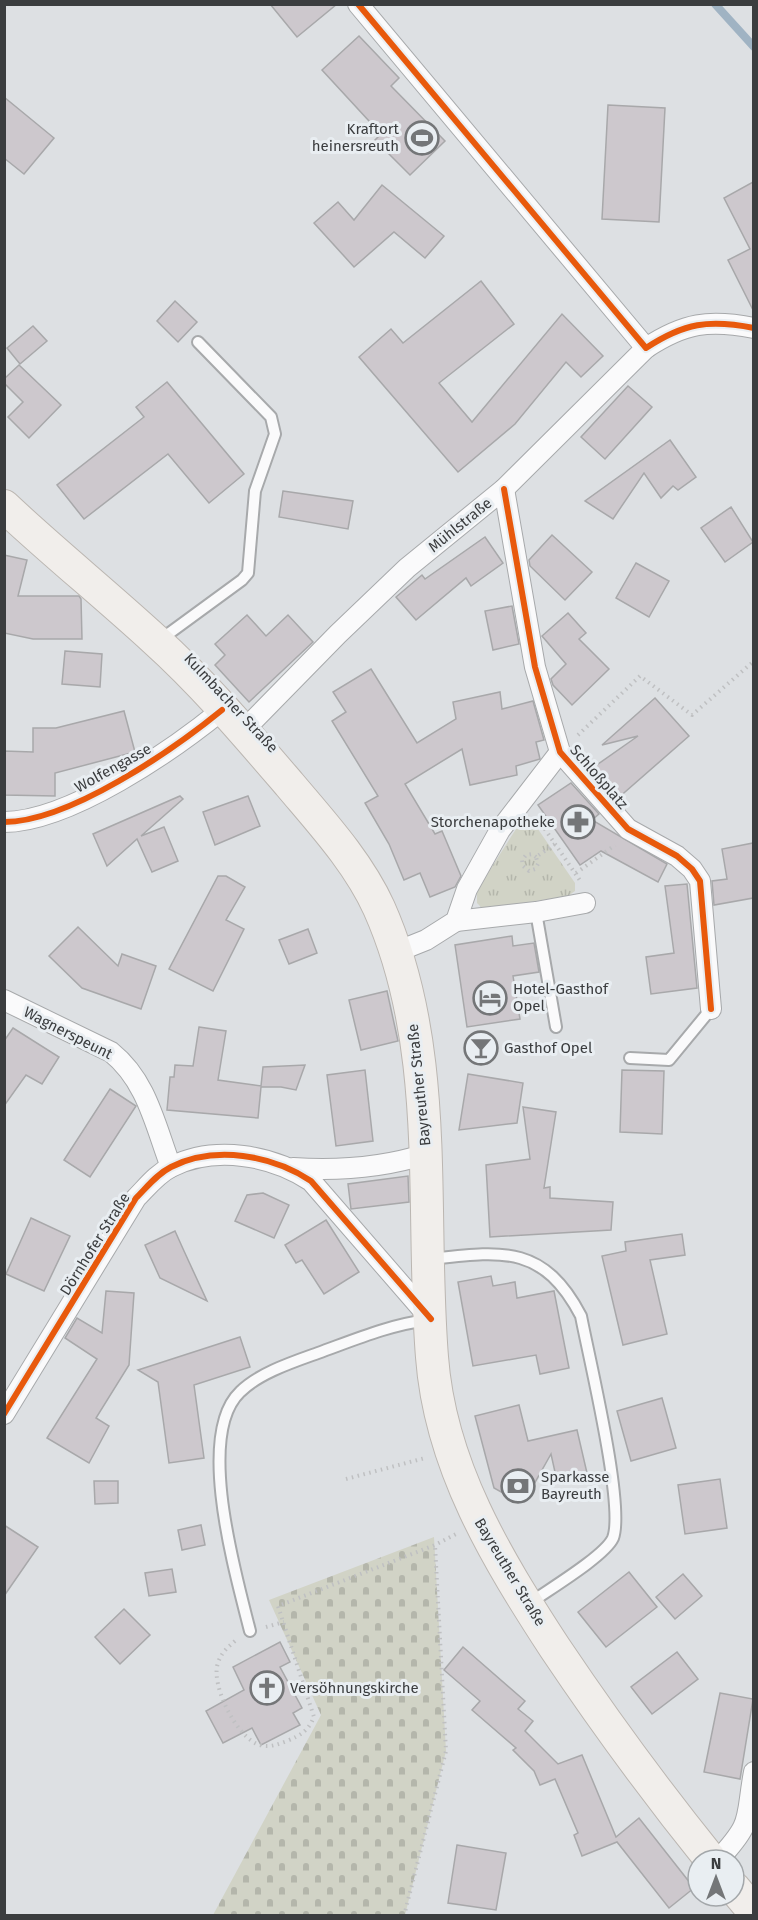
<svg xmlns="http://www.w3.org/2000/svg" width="758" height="1920" font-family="'Fira Sans',sans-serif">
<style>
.grass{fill:url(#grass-tufts)}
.cemetery{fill:url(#cemetery-stones)}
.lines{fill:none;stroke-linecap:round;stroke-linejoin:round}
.stream{stroke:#a0b3c3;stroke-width:8}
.building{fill:#cdc8cd;stroke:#a8a8aa;stroke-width:1.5}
.lane-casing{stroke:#a7a9ab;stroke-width:14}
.street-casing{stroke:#a7a9ab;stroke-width:22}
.primary-casing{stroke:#bbb6b1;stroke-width:34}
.path{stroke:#bfc0c2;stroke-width:4;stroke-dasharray:1.5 4.5;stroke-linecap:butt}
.lane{stroke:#fafafb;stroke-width:10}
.street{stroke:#fafafb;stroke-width:20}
.primary{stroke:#f1eeeb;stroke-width:32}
.cycleway-casing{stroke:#e9eef2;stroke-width:10}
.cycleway{stroke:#e8590c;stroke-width:6}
.labels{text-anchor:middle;stroke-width:6;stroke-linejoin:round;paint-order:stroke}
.poi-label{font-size:15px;fill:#3b3d3f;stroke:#e9eef2;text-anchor:start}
.street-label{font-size:15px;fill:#3b3d3f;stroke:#e9eef2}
</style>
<defs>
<pattern id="grass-tufts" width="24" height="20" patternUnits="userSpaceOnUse" patternTransform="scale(1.5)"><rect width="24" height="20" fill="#d1d3c6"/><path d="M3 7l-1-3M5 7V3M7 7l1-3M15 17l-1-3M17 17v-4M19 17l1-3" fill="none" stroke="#b4b6ab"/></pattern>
<pattern id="cemetery-stones" width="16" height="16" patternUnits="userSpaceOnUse" patternTransform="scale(1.5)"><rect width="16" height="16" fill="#d1d3c6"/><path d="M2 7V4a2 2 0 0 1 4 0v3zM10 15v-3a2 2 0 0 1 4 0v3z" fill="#b4b6ab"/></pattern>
</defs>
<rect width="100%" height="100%" fill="#dde0e3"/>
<polygon class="grass" points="525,815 529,816 575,883 575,891 568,896 483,909 477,903 477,890"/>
<polygon class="cemetery" points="434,1537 446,1751 405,1915 213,1915 321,1715 269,1600"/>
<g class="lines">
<polyline class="stream" points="715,4 754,47"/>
</g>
<g class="building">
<polygon points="270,4 337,4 297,37"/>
<polygon points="359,36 399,78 391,86 445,141 410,175 375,140 381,134 322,70"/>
<polygon points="4,97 54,138 24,174 4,158"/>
<polygon points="608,105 665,108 659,222 602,219"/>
<polygon points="753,182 753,310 728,260 750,249 724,198"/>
<polygon points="382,185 444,236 425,258 394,232 354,267 314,223 338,202 354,220"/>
<polygon points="481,281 514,324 439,383 472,422 562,314 603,356 581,377 566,362 515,424 458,472 359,357 391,329 403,343"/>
<polygon points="175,301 197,322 178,342 157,321"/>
<polygon points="33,326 47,341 20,364 7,348"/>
<polygon points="19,365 61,405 29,438 8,417 23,402 4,383 4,379"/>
<polygon points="167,382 244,474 209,503 168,454 84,519 57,485 144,417 136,407"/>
<polygon points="628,386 652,407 605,459 581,437"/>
<polygon points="670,440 696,477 678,490 673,486 661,498 644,473 613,519 585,501"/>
<polygon points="283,491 353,501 348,529 279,517"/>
<polygon points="731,507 753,542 725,562 701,528"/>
<polygon points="552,535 592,572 565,600 530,566 529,560"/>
<polygon points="485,537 503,563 471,586 466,578 416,620 396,597 422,575 425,579"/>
<polygon points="4,555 27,560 18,596 79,596 81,599 82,639 33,639 4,633"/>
<polygon points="636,563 669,581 649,617 616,598"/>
<polygon points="512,606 519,644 493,650 485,611"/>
<polygon points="568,613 586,633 579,639 609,669 572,705 553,685 551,679 566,664 542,636"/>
<polygon points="247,615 266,636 288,615 313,642 249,702 215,665 225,655 215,644"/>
<polygon points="65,651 102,654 100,687 62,684"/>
<polygon points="371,669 417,743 456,719 453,702 500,692 502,709 533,701 544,740 536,742 540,759 516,766 517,775 470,785 462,749 405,784 435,834 442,831 461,876 455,887 430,897 420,873 404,880 389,844 365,803 378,796 332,721 346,712 333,692"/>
<polygon points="655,698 689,736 617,799 591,769 638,736 602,745"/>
<polygon points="124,711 135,752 55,773 55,796 4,795 4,751 33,752 33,728 56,728"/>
<polygon points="571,783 599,814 592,820 667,864 658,882 601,851 580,865 538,805"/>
<polygon points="180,796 183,799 141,836 164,827 178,861 152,872 137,839 107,866 93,834"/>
<polygon points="248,796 260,826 215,845 203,812"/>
<polygon points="753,843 753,898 714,905 712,881 727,879 722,849"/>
<polygon points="218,876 226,876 245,887 226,920 244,929 213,991 169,969"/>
<polygon points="687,884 697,988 651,994 646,957 674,953 665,886"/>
<polygon points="78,927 118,966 122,954 156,966 141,1009 82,988 49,956"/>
<polygon points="308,929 317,953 289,964 279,940"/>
<polygon points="512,936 513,946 534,943 539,972 513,976 520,1019 467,1027 455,945"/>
<polygon points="387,991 398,1041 361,1050 349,1000"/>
<polygon points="199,1027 226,1031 218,1080 261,1086 263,1067 305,1065 296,1090 281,1087 261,1087 258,1118 167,1110 170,1077 174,1077 175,1065 193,1066"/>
<polygon points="13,1028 59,1057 42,1084 26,1075 4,1106 4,1041"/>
<polygon points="365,1070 373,1141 336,1146 327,1075"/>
<polygon points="622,1070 664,1071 662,1134 620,1132"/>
<polygon points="468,1074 523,1083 517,1123 459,1130"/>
<polygon points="110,1089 136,1106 90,1177 64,1160"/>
<polygon points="523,1107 556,1112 544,1188 550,1187 550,1198 613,1202 611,1230 490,1237 486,1165 530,1159"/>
<polygon points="408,1176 409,1202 351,1209 348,1184"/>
<polygon points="263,1193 289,1205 274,1238 235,1221 247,1195"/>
<polygon points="31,1218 70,1236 44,1291 6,1274"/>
<polygon points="326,1220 359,1272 324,1294 302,1260 296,1263 285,1245"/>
<polygon points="175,1231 184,1251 207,1301 160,1278 145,1245"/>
<polygon points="682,1234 685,1255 650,1260 667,1334 623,1345 602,1256 626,1251 625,1242"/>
<polygon points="491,1276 493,1286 515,1282 517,1298 554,1291 569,1368 540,1374 536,1355 473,1366 458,1282"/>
<polygon points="106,1291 134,1293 129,1365 96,1418 109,1426 89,1463 47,1438 97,1359 65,1338 77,1318 102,1333"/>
<polygon points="240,1337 250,1367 194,1385 204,1458 169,1463 158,1382 138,1370"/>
<polygon points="662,1398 676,1448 631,1461 617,1411"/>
<polygon points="519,1405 528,1441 577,1430 587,1473 557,1481 551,1454 529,1493 512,1498 494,1488 475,1416"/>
<polygon points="720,1479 727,1528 685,1534 678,1485"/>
<polygon points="94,1481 118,1481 118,1503 95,1504"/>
<polygon points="4,1525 38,1547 4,1596"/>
<polygon points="201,1525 205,1545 182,1550 178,1530"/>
<polygon points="172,1569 176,1592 149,1596 145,1573"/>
<polygon points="629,1572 657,1607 606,1647 578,1612"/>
<polygon points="683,1574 702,1596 675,1619 656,1597"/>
<polygon points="124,1609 150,1635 120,1664 95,1637"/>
<polygon points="280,1642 290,1662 280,1667 302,1708 293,1713 300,1725 261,1745 252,1728 223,1743 206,1711 244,1690 233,1667"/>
<polygon points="463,1647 525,1701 518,1709 533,1721 525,1731 558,1764 582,1755 616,1837 639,1818 694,1888 669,1908 617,1842 582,1856 574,1835 578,1833 555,1779 540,1785 534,1771 513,1750 516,1748 472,1710 480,1701 444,1670"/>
<polygon points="677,1652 698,1679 652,1714 631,1687"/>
<polygon points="720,1693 753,1699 740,1779 704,1772"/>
<polygon points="457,1845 506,1853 496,1910 448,1903"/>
</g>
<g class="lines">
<defs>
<g id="lane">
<polyline points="160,640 242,580 248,573 255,491 275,434 271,417 198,342"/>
<polyline points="536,912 556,1027"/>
<polyline points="630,1058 669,1060 711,1009"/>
<path d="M430,1259C502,1251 543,1244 581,1316C589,1358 625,1506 613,1538C605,1556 548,1590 530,1603"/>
<path d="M250,1631C236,1575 195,1435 240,1392C259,1373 293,1362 318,1353C354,1340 389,1325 427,1320"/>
</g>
<g id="street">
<polyline points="358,4 646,348"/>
<polyline points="504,489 535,667 560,752 628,829 677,856 692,869 700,881 711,1009"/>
<path d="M243,731L338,634L407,568L504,489L646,348C684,323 709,319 754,328"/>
<path d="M4,822C69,822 173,750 222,710"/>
<polyline points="456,921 536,912 585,903"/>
<polyline points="396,952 426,940 456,921 467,889 500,830 560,752"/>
<path d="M4,1000L111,1052C147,1081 155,1125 171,1167"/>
<path d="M293,1168C339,1171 382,1168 426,1154"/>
<path d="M4,1414L136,1198C147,1187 157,1174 171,1167C215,1145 272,1155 311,1181L429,1317"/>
<path d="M718,1860C754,1821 745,1821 754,1772"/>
</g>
<g id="primary">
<path d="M4,506C53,552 105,594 154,639C203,683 247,735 290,785C322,823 358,862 379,908C442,1049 420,1207 432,1357C440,1466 497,1559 555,1648C604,1721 656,1792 711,1860"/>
<polyline points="734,1888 754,1912"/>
</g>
</defs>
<use href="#lane" class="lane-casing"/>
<use href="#street" class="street-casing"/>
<use href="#primary" class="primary-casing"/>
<g class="path">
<polyline points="578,735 640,676 692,715 754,661"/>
<polyline points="538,819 581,882"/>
<polyline points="536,857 532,854 526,855 522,860 523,866 529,871 535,869 538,864 536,857 555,844"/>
<polyline points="576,873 615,845"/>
<polyline points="346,1479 425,1458"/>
<polyline points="266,1627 284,1622"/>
<path d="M235,1641C227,1648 221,1653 218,1663C210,1684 237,1739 260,1745C270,1748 278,1744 287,1741C301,1735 308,1731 314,1717L278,1606L435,1545L456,1534"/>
<polyline points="404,1916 446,1751 435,1545"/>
</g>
<use href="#lane" class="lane"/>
<use href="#street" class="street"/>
<use href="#primary" class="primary"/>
<defs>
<g id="cycleway">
<path d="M358,4L646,348C684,323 709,319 754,328"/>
<polyline points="504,489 535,667 560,752 628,829 677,856 692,869 700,881 711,1009"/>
<path d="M4,822C69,822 173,750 222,710"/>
<path d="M4,1414L136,1198C147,1187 157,1174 171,1167C215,1145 272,1155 311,1181L431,1319"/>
</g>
</defs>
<use href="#cycleway" class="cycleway-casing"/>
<use href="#cycleway" class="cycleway"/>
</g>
<defs>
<symbol id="stadium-ring" viewBox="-11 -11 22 22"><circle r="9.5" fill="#e9eef2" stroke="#747678" stroke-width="1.5"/><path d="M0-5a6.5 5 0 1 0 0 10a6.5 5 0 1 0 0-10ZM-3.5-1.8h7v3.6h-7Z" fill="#747678"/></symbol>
<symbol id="pharmacy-ring" viewBox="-11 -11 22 22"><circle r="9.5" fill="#e9eef2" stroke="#747678" stroke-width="1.5"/><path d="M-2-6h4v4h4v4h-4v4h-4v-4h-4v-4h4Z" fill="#747678"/></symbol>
<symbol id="hotel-ring" viewBox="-11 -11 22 22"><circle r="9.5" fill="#e9eef2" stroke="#747678" stroke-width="1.5"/><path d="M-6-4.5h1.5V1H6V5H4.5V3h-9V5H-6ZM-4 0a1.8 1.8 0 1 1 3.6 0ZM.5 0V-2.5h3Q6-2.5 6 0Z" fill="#747678"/></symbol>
<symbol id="bar-ring" viewBox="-11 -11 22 22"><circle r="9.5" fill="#e9eef2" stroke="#747678" stroke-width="1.5"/><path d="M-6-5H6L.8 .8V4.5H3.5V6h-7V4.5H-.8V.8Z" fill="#747678"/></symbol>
<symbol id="bank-ring" viewBox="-11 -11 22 22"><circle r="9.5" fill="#e9eef2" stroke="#747678" stroke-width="1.5"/><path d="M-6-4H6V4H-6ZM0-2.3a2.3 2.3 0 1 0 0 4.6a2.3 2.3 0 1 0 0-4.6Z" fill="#747678"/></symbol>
<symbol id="church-ring" viewBox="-11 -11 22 22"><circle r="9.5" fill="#e9eef2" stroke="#747678" stroke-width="1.5"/><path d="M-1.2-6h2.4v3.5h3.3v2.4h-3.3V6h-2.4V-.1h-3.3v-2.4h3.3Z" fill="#747678"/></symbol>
</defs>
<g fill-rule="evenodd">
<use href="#stadium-ring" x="403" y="119" width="38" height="38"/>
<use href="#pharmacy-ring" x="559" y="803" width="38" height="38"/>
<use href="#hotel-ring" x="471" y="979" width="38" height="38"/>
<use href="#bar-ring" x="462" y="1029" width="38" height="38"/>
<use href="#bank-ring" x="499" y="1467" width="38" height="38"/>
<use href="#church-ring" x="248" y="1669" width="38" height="38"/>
</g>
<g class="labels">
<g class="poi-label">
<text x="399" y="134" text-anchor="end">Kraftort<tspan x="399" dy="17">heinersreuth</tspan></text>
<text x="555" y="827" text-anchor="end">Storchenapotheke</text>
<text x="513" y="994">Hotel-Gasthof<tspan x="513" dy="17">Opel</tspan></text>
<text x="504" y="1053">Gasthof Opel</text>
<text x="541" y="1482">Sparkasse<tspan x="541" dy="17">Bayreuth</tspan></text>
<text x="290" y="1693">Versöhnungskirche</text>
</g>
<g class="street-label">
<text transform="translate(460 525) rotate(-39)" y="5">Mühlstraße</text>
<text transform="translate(231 703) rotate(47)" y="5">Kulmbacher Straße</text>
<text transform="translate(113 768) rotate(-29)" y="5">Wolfengasse</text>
<text transform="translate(599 777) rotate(49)" y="5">Schloßplatz</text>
<text transform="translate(68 1033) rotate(27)" y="5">Wagnerspeunt</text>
<text transform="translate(419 1085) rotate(-96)" y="5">Bayreuther Straße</text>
<text transform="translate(95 1244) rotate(-58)" y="5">Dörnhofer Straße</text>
<text transform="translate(510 1572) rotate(59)" y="5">Bayreuther Straße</text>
</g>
</g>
<rect width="758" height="1920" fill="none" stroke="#3b3d3f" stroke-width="12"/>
<g transform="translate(716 1878)"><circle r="28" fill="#e9eef2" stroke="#a3a7aa" stroke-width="1.5"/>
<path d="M0-4.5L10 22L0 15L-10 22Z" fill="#747678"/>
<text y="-9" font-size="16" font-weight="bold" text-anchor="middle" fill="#3b3d3f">N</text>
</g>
</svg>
